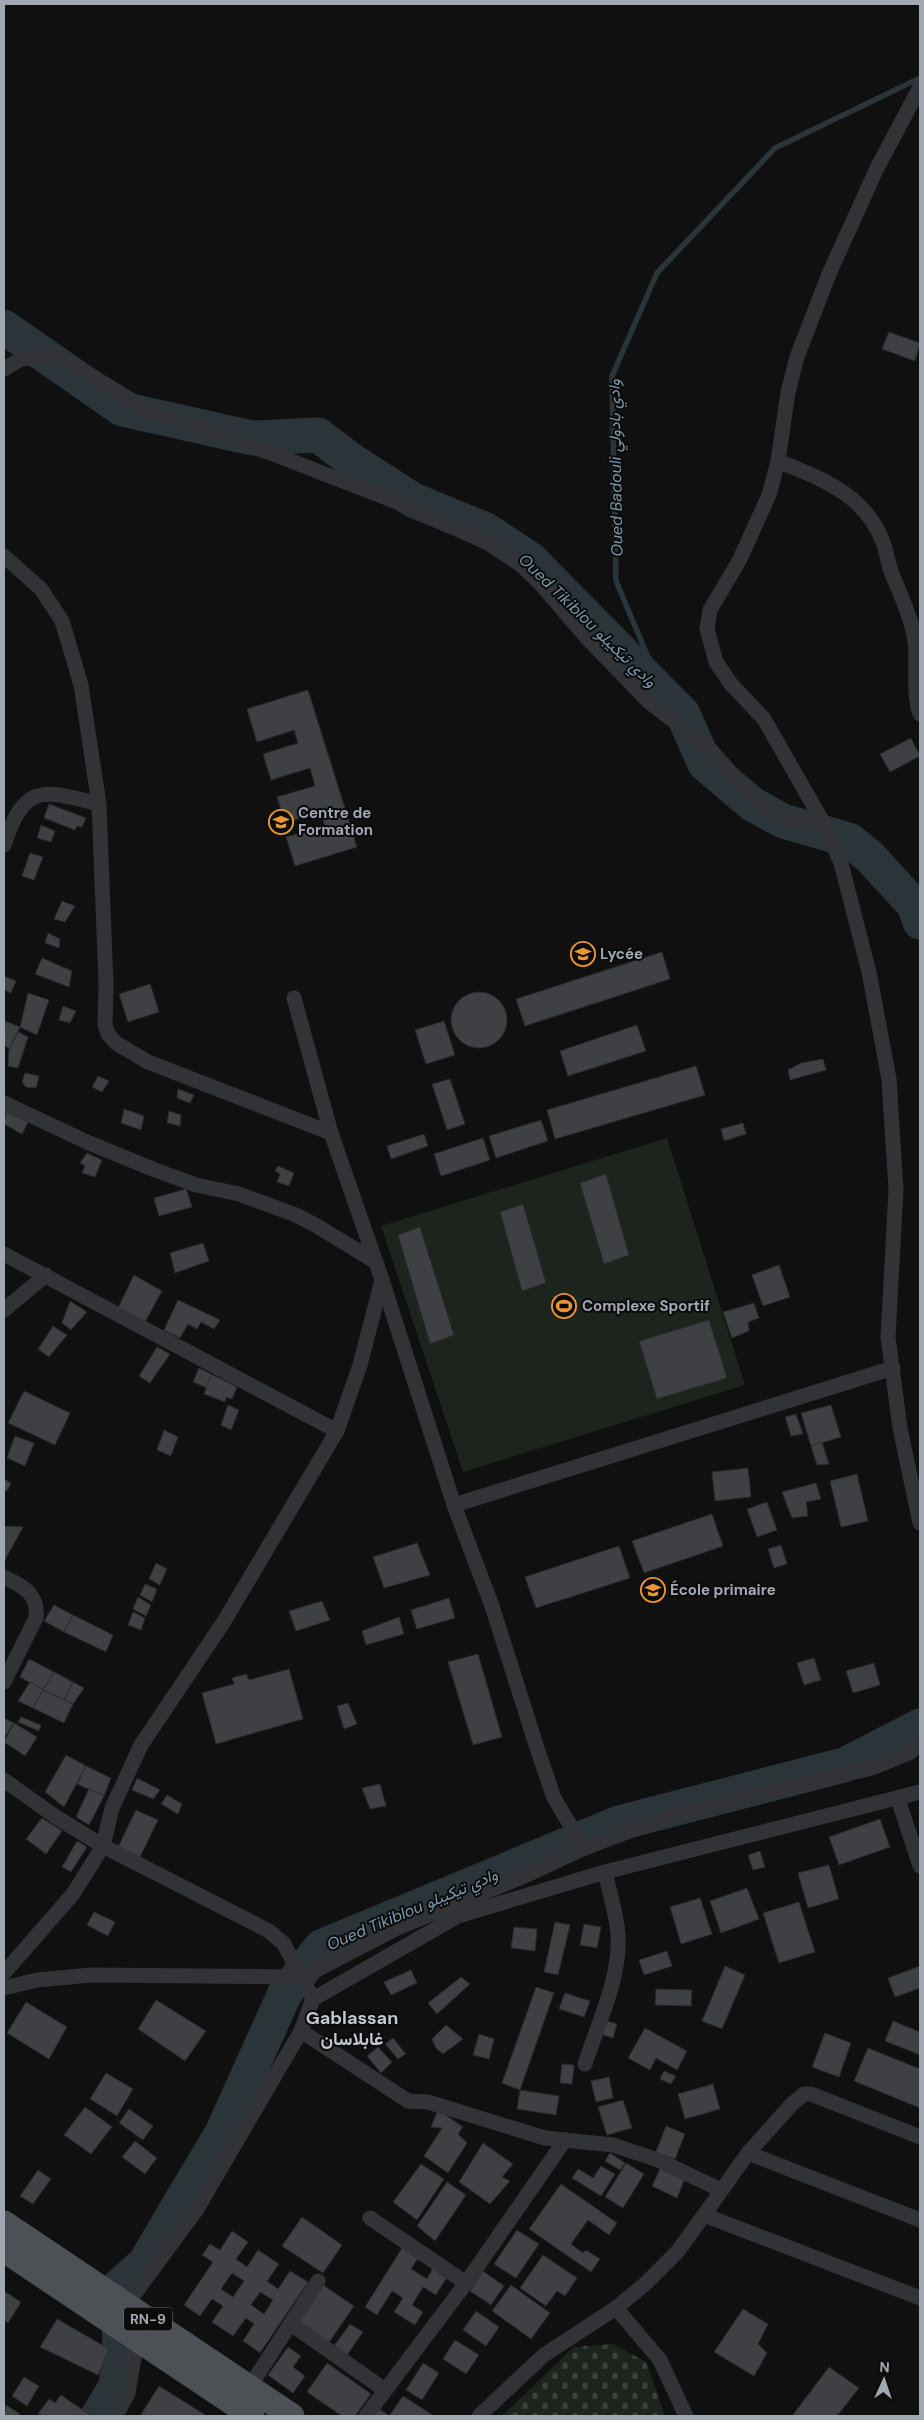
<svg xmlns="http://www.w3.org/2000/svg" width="924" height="2420" font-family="'DM Sans',Vazirmatn,sans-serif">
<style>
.grass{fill:#1d241d}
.cemetery{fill:url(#cemetery-stones)}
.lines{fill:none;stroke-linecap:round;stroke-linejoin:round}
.stream{stroke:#2a3439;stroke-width:5.5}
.river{stroke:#2a3439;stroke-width:35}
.building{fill:#3f4044;stroke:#2a2a2d;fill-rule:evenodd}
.minor{stroke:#313336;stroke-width:15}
.primary{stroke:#4d5055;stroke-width:25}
.labels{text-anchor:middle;stroke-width:4;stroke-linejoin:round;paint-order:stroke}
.shield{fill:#0b0b0c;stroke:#757980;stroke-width:1}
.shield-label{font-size:14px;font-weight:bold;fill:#a2a8b1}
.poi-label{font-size:15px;font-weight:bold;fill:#a2a8b1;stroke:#0b0b0c;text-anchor:start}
.water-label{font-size:16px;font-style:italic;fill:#7a9aac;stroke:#0b0b0c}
.quarter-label{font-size:18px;font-weight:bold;fill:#c3c7ce;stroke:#0b0b0c}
</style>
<defs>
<pattern id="cemetery-stones" width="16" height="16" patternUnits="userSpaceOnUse" patternTransform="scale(1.25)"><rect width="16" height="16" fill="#1d241d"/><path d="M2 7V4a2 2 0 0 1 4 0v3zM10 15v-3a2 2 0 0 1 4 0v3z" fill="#3b413b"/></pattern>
</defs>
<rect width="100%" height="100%" fill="#101011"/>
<polygon class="grass" points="667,1138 745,1385 463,1472 381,1226"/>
<polygon class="cemetery" points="613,2344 646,2362 665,2416 502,2416 574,2347"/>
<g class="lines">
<polyline class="stream" points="664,695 616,581 612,376 657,273 775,148 920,78"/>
<g class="river">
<polyline points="4,327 122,409 252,438 318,435 351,460 413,500 486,530 530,559 683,714 705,764 752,804 783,821 849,840 869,856 914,905 920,922"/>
<polyline points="98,2416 116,2386 120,2346 118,2287 145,2263 176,2210 222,2133 285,1993 321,1947 619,1823 844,1765 920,1726"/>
</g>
</g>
<g class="building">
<polygon points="889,332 920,343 915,361 882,349"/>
<polygon points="308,690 357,847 295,866 286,837 325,826 320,812 285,823 277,797 315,786 310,768 271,780 263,754 298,743 294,730 257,742 247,709"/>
<polygon points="911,738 920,756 890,772 880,754"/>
<polygon points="49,804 86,818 82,827 77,826 75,830 44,818"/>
<polygon points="41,825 55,831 51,842 37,838"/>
<polygon points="30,853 43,857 34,880 22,876"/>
<polygon points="62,901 75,906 65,922 54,919"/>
<polygon points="48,933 60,939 59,948 45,943"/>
<polygon points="662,952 670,979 525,1026 516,999"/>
<polygon points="42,958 72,971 69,987 35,974"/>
<polygon points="4,976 16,981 11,993 4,990"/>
<polygon points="150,984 159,1012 128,1022 119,994"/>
<circle cx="479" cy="1020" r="28"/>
<polygon points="28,993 49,1000 37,1035 20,1027"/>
<polygon points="63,1006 76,1011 70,1023 59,1020"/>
<polygon points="5,1021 20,1027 9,1049 4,1045"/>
<polygon points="444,1021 455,1055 426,1064 415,1030"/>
<polygon points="637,1025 646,1051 568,1076 560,1051"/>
<polygon points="18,1032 28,1037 18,1068 8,1066 9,1049"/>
<polygon points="823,1059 826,1070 790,1080 788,1070 801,1063"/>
<polygon points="696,1066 705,1095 555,1139 547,1110"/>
<polygon points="25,1073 39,1076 36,1088 26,1087 22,1082"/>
<polygon points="98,1076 109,1081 102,1092 92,1087"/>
<polygon points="450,1079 465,1124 447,1130 432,1084"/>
<polygon points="178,1089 194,1095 190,1103 177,1098"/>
<polygon points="124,1109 144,1116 141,1130 121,1123"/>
<polygon points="169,1111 181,1115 180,1126 167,1123"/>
<polygon points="6,1112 28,1122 22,1134 4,1124"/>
<polygon points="541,1120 548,1141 496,1158 489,1136"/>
<polygon points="743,1123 746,1134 724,1141 721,1129"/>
<polygon points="424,1134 428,1146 391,1159 387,1146"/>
<polygon points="483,1138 490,1160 441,1176 434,1154"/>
<polygon points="87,1153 102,1160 95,1177 82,1173 85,1166 80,1163"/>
<polygon points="278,1166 294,1173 289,1186 277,1182 280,1174 275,1171"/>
<polygon points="606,1174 629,1255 604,1264 580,1183"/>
<polygon points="186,1189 192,1207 159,1216 154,1198"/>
<polygon points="523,1204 546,1283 522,1291 500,1212"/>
<polygon points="420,1227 454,1335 430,1344 398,1235"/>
<polygon points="203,1243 209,1261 175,1273 170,1253"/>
<polygon points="779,1265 790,1297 763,1306 752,1275"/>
<polygon points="134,1275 162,1291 145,1322 118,1308"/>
<polygon points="178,1300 220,1320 214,1329 201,1322 197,1329 188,1324 180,1338 164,1330"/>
<polygon points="70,1301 87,1312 71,1330 62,1323"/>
<polygon points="754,1303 759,1318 748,1322 749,1331 732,1338 723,1312"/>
<polygon points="709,1320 727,1378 657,1399 639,1341"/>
<polygon points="53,1326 67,1335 49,1357 38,1349"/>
<polygon points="157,1347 170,1354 150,1383 139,1376"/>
<polygon points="199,1368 211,1374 207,1388 193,1382"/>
<polygon points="211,1374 237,1387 232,1399 226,1397 225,1402 204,1394"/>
<polygon points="24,1391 70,1413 55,1445 8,1423"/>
<polygon points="228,1405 239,1410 231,1430 221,1425"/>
<polygon points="831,1405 841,1437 811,1446 801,1413"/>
<polygon points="796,1414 803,1434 791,1436 785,1417"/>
<polygon points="164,1430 178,1437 171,1456 157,1450"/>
<polygon points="15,1436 34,1443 25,1466 7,1458"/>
<polygon points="822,1442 829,1464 817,1465 811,1446"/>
<polygon points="748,1468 751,1497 715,1501 712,1472"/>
<polygon points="857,1474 868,1521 841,1527 830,1481"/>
<polygon points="4,1479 11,1483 7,1491 4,1490"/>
<polygon points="816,1483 821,1499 806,1502 808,1516 792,1518 782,1492"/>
<polygon points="767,1502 777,1530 757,1537 747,1509"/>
<polygon points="712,1514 723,1546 644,1573 632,1541"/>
<polygon points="4,1526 23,1527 5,1560 4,1560"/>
<polygon points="417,1543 430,1575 384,1588 373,1557"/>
<polygon points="781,1545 787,1564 774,1568 768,1549"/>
<polygon points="619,1546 630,1578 536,1608 525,1577"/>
<polygon points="156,1563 167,1569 160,1585 149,1579"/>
<polygon points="145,1584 157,1589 152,1602 140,1595"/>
<polygon points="138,1597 151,1605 146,1616 133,1609"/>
<polygon points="449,1598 455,1618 417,1629 411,1610"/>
<polygon points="322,1601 330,1620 296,1631 289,1611"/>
<polygon points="54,1605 73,1615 64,1632 44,1621"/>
<polygon points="133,1612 145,1618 141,1630 128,1625"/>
<polygon points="73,1615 113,1635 106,1652 64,1632"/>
<polygon points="399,1617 404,1634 366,1645 362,1631"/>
<polygon points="478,1654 502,1737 473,1745 448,1662"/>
<polygon points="814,1658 821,1680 804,1685 797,1663"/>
<polygon points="29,1659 54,1672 43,1690 20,1677"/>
<polygon points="874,1663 880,1685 853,1693 846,1671"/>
<polygon points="289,1669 303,1719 216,1744 202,1693 234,1684 232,1678 246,1674 249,1680"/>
<polygon points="54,1672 73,1682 64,1700 43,1690"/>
<polygon points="30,1682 43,1690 33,1708 18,1701"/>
<polygon points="73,1682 84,1688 73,1704 64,1700"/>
<polygon points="43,1690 73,1704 64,1723 33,1708"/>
<polygon points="348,1703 357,1724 344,1729 337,1706"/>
<polygon points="21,1717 41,1725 39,1731 18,1722"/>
<polygon points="4,1718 14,1723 4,1738"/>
<polygon points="14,1723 37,1737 25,1756 4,1742"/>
<polygon points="66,1755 86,1766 64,1807 45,1792"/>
<polygon points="86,1766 111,1778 104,1796 77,1784"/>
<polygon points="137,1778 160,1790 153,1799 132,1790"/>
<polygon points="380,1784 386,1806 370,1809 362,1788"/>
<polygon points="89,1789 104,1796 89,1825 76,1817"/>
<polygon points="167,1795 182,1804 178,1814 161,1804"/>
<polygon points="136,1810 158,1820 140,1857 118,1847"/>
<polygon points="42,1818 62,1831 46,1854 26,1839"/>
<polygon points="880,1819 890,1847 839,1865 829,1837"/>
<polygon points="77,1841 87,1847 71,1872 62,1867"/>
<polygon points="760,1851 765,1867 753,1870 748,1855"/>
<polygon points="829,1865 839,1899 808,1908 798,1873"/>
<polygon points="747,1888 759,1919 721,1933 710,1901"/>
<polygon points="700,1898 712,1934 681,1944 670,1907"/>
<polygon points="799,1902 815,1952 779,1963 763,1913"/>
<polygon points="94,1912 115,1922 108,1936 87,1925"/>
<polygon points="555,1922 570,1925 558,1975 544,1972"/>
<polygon points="584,1924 601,1927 597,1948 580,1945"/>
<polygon points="514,1927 537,1929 535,1951 511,1948"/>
<polygon points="667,1951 672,1966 644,1975 639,1960"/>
<polygon points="725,1966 745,1975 722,2029 702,2021"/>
<polygon points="920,1966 920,1988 895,1997 888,1978"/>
<polygon points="411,1970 417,1983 391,1995 384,1982"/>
<polygon points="461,1977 470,1984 437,2014 428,2003"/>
<polygon points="536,1987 554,1993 520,2090 502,2083"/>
<polygon points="656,1989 692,1990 691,2006 655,2005"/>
<polygon points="565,1993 590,2001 584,2017 559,2009"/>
<polygon points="156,2000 206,2031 185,2061 138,2029"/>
<polygon points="26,2002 67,2027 49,2059 7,2033"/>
<polygon points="603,2020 617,2024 613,2038 598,2033"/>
<polygon points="893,2021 920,2032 920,2055 885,2041"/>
<polygon points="446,2025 463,2039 443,2054 436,2048 432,2039"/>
<polygon points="645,2028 687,2051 677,2070 656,2058 650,2070 628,2058"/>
<polygon points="825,2033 851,2043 839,2077 812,2067"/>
<polygon points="479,2034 494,2039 489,2059 473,2055"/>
<polygon points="393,2038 406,2054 398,2059 385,2044"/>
<polygon points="378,2047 392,2062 381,2073 367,2056"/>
<polygon points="868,2048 920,2069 920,2108 854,2081"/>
<polygon points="562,2064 574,2065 572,2084 560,2083"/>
<polygon points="664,2071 676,2076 671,2084 660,2079"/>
<polygon points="106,2073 133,2089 117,2116 90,2099"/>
<polygon points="609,2077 613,2098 596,2102 591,2081"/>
<polygon points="713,2084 720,2109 685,2119 678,2094"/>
<polygon points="520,2090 559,2096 556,2115 517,2109"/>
<polygon points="623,2100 632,2128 607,2135 598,2107"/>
<polygon points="85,2107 112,2127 91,2154 64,2135"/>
<polygon points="129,2109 153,2126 143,2140 119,2123"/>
<polygon points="438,2110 463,2127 458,2134 467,2143 448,2173 424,2156 442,2128 431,2127"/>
<polygon points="666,2126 685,2134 675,2159 656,2152"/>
<polygon points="135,2141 157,2158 145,2174 122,2157"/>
<polygon points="483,2143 513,2164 502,2177 510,2181 490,2204 459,2182"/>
<polygon points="610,2153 625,2163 620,2170 605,2161"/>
<polygon points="626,2163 644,2174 623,2208 605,2197"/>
<polygon points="421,2164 444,2179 417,2220 393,2202"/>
<polygon points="601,2166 615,2174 601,2196 572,2178 578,2169 593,2178"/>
<polygon points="661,2167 685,2178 677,2198 652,2186"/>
<polygon points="38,2170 51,2179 33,2204 20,2196"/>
<polygon points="447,2182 466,2195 435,2241 417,2226"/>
<polygon points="561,2184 617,2223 609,2235 588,2220 571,2244 583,2253 586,2250 600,2259 591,2272 529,2229"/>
<polygon points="302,2217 342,2245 323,2273 282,2246"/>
<polygon points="517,2230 539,2244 516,2278 494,2264"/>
<path d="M232,2231L248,2242L236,2259L247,2267L258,2250L279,2264L267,2281L278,2289L290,2271L308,2282L260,2353L243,2341L254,2324L246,2318L233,2336L212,2322L223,2306L212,2299L200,2316L184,2305L213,2262L202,2255L210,2244L220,2250ZM232,2273L244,2281L233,2297L221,2289ZM260,2292L273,2300L264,2314L251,2305Z"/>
<polygon points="402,2248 418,2258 411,2269 427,2279 433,2268 447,2277 436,2295 423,2287 412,2305 423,2312 415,2325 394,2312 403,2298 392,2291 377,2315 365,2307"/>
<polygon points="543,2255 577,2278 565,2296 557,2291 546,2306 520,2288"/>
<polygon points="483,2271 504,2286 491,2305 470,2291"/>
<polygon points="323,2285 354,2306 328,2344 298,2323"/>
<polygon points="511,2285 550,2313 531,2339 492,2311"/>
<polygon points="4,2291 21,2302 8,2323 4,2320"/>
<polygon points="743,2309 768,2324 758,2344 767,2353 754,2376 714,2352"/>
<polygon points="476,2311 499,2327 486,2346 463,2330"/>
<polygon points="57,2319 109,2349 98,2375 40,2347"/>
<polygon points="350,2324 363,2332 347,2355 334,2346"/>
<polygon points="455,2340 479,2355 466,2374 443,2359"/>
<polygon points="288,2347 301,2356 293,2367 305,2376 293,2393 268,2375"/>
<polygon points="327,2363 371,2394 355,2416 342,2416 307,2392"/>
<polygon points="423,2363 439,2373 422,2400 406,2390"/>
<polygon points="829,2367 859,2388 837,2416 792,2416"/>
<polygon points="24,2377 39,2386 27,2406 12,2396"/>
<polygon points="159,2386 207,2416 140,2416"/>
<polygon points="61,2395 90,2415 89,2416 42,2416 38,2414 49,2399 55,2403"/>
<polygon points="403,2396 434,2416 389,2416"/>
<polygon points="6,2405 20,2414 18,2416 4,2416"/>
<polygon points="379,2409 390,2416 374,2416"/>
</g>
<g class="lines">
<g class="minor">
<polyline points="920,87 877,168 829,274 797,357 788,392 778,461 769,495 739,561 710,610 707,629 716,662 731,684 764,719 824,824 841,863 869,972 889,1079 896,1190 888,1337 900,1428 920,1523"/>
<polyline points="4,369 21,359 40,357 56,358 70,363 146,409 281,457 397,502 492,545 517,561 539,582 586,637 649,702 709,748 756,801 770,811 790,820 824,824"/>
<path d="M778,461C822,479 867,495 884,545C887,554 888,564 892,574C901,596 912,619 915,642C918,666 912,691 920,714"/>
<polyline points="4,556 41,589 62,621 81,685 99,804 106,984 105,1025 108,1034 116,1043 148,1062 331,1133"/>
<path d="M4,845C25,782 43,790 99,804"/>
<polyline points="294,998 331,1133 382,1280 454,1505 492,1606 537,1748 554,1798 584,1848"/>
<polyline points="4,1103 87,1142 155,1170 196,1185 239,1194 296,1215 317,1226 376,1262"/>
<polyline points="4,1254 337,1431"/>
<polyline points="4,1310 46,1275"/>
<polyline points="454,1505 893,1368"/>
<path d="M4,1577C23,1586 39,1594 36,1618L4,1682"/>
<polyline points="4,1780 56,1817 103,1846 112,1808 141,1745 223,1623 337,1431 360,1365 382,1280"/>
<polyline points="898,1799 920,1866"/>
<polyline points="4,1973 73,1894 103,1846 269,1931 284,1944 313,1999"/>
<polyline points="4,1988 37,1980 91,1975 303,1977 397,1928 527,1875 584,1848 673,1815 872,1768 911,1752 920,1742"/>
<polyline points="301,2031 408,2101 428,2102 545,2138 613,2145 658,2160 721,2190"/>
<path d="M585,2064C599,2020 624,1972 617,1925C614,1907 609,1889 605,1872"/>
<polyline points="748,2153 920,2220"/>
<polyline points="704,2215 748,2153 792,2104 804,2094 811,2094 920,2137"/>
<polyline points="370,2218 466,2283"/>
<polyline points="616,2308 660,2360 686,2416"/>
<polyline points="122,2311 197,2209 301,2031 313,1999 458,1916 605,1872 920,1792"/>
<polyline points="291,2324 385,2390"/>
<polyline points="249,2388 318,2281"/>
<polyline points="116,2416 128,2393 137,2340"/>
<polyline points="366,2416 466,2283 565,2140"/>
<polyline points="479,2416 544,2355 616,2308 645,2284 678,2251 704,2215 920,2298"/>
</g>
<g class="primary">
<polyline points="4,2223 292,2416"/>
<polyline points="4,2250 252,2416"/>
</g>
</g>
<defs>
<symbol id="school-ring" viewBox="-11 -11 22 22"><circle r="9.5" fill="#0b0b0c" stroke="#e89532" stroke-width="1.5"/><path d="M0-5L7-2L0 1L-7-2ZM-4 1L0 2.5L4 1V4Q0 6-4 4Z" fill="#e89532"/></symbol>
<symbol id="stadium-ring" viewBox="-11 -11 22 22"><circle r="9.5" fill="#0b0b0c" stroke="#e89532" stroke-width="1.5"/><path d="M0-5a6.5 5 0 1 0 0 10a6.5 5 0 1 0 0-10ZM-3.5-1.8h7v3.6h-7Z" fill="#e89532"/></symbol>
</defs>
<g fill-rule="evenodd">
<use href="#school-ring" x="267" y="808" width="28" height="28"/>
<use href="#school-ring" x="569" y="940" width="28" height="28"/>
<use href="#stadium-ring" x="550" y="1292" width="28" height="28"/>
<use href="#school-ring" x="639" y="1576" width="28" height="28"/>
</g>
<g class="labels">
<rect class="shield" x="124" y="2307.5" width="48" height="23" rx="4"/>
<g class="shield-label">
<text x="148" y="2324">RN-9</text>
</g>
<g class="poi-label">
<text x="298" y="818">Centre de<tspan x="298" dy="17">Formation</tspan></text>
<text x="600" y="959">Lycée</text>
<text x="582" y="1311">Complexe Sportif</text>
<text x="670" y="1595">École primaire</text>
</g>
<g class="water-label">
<text transform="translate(615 468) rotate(-91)" y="6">Oued Badouli وادي بادولي</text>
<text transform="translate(588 620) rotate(44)" y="6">Oued Tikiblou وادي تيكيبلو</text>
<text transform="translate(412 1909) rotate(-23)" y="6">Oued Tikiblou وادي تيكيبلو</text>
</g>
<g class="quarter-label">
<text x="352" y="2024">Gablassan<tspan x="352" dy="21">غابلاسان</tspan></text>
</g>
</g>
<rect width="924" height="2420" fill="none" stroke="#a2a8b1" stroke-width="10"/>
<g transform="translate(884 2380) rotate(3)" stroke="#0b0b0c" stroke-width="4" paint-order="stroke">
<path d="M0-4L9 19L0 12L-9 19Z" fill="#a2a8b1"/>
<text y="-8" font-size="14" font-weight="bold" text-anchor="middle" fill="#a2a8b1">N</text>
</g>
</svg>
